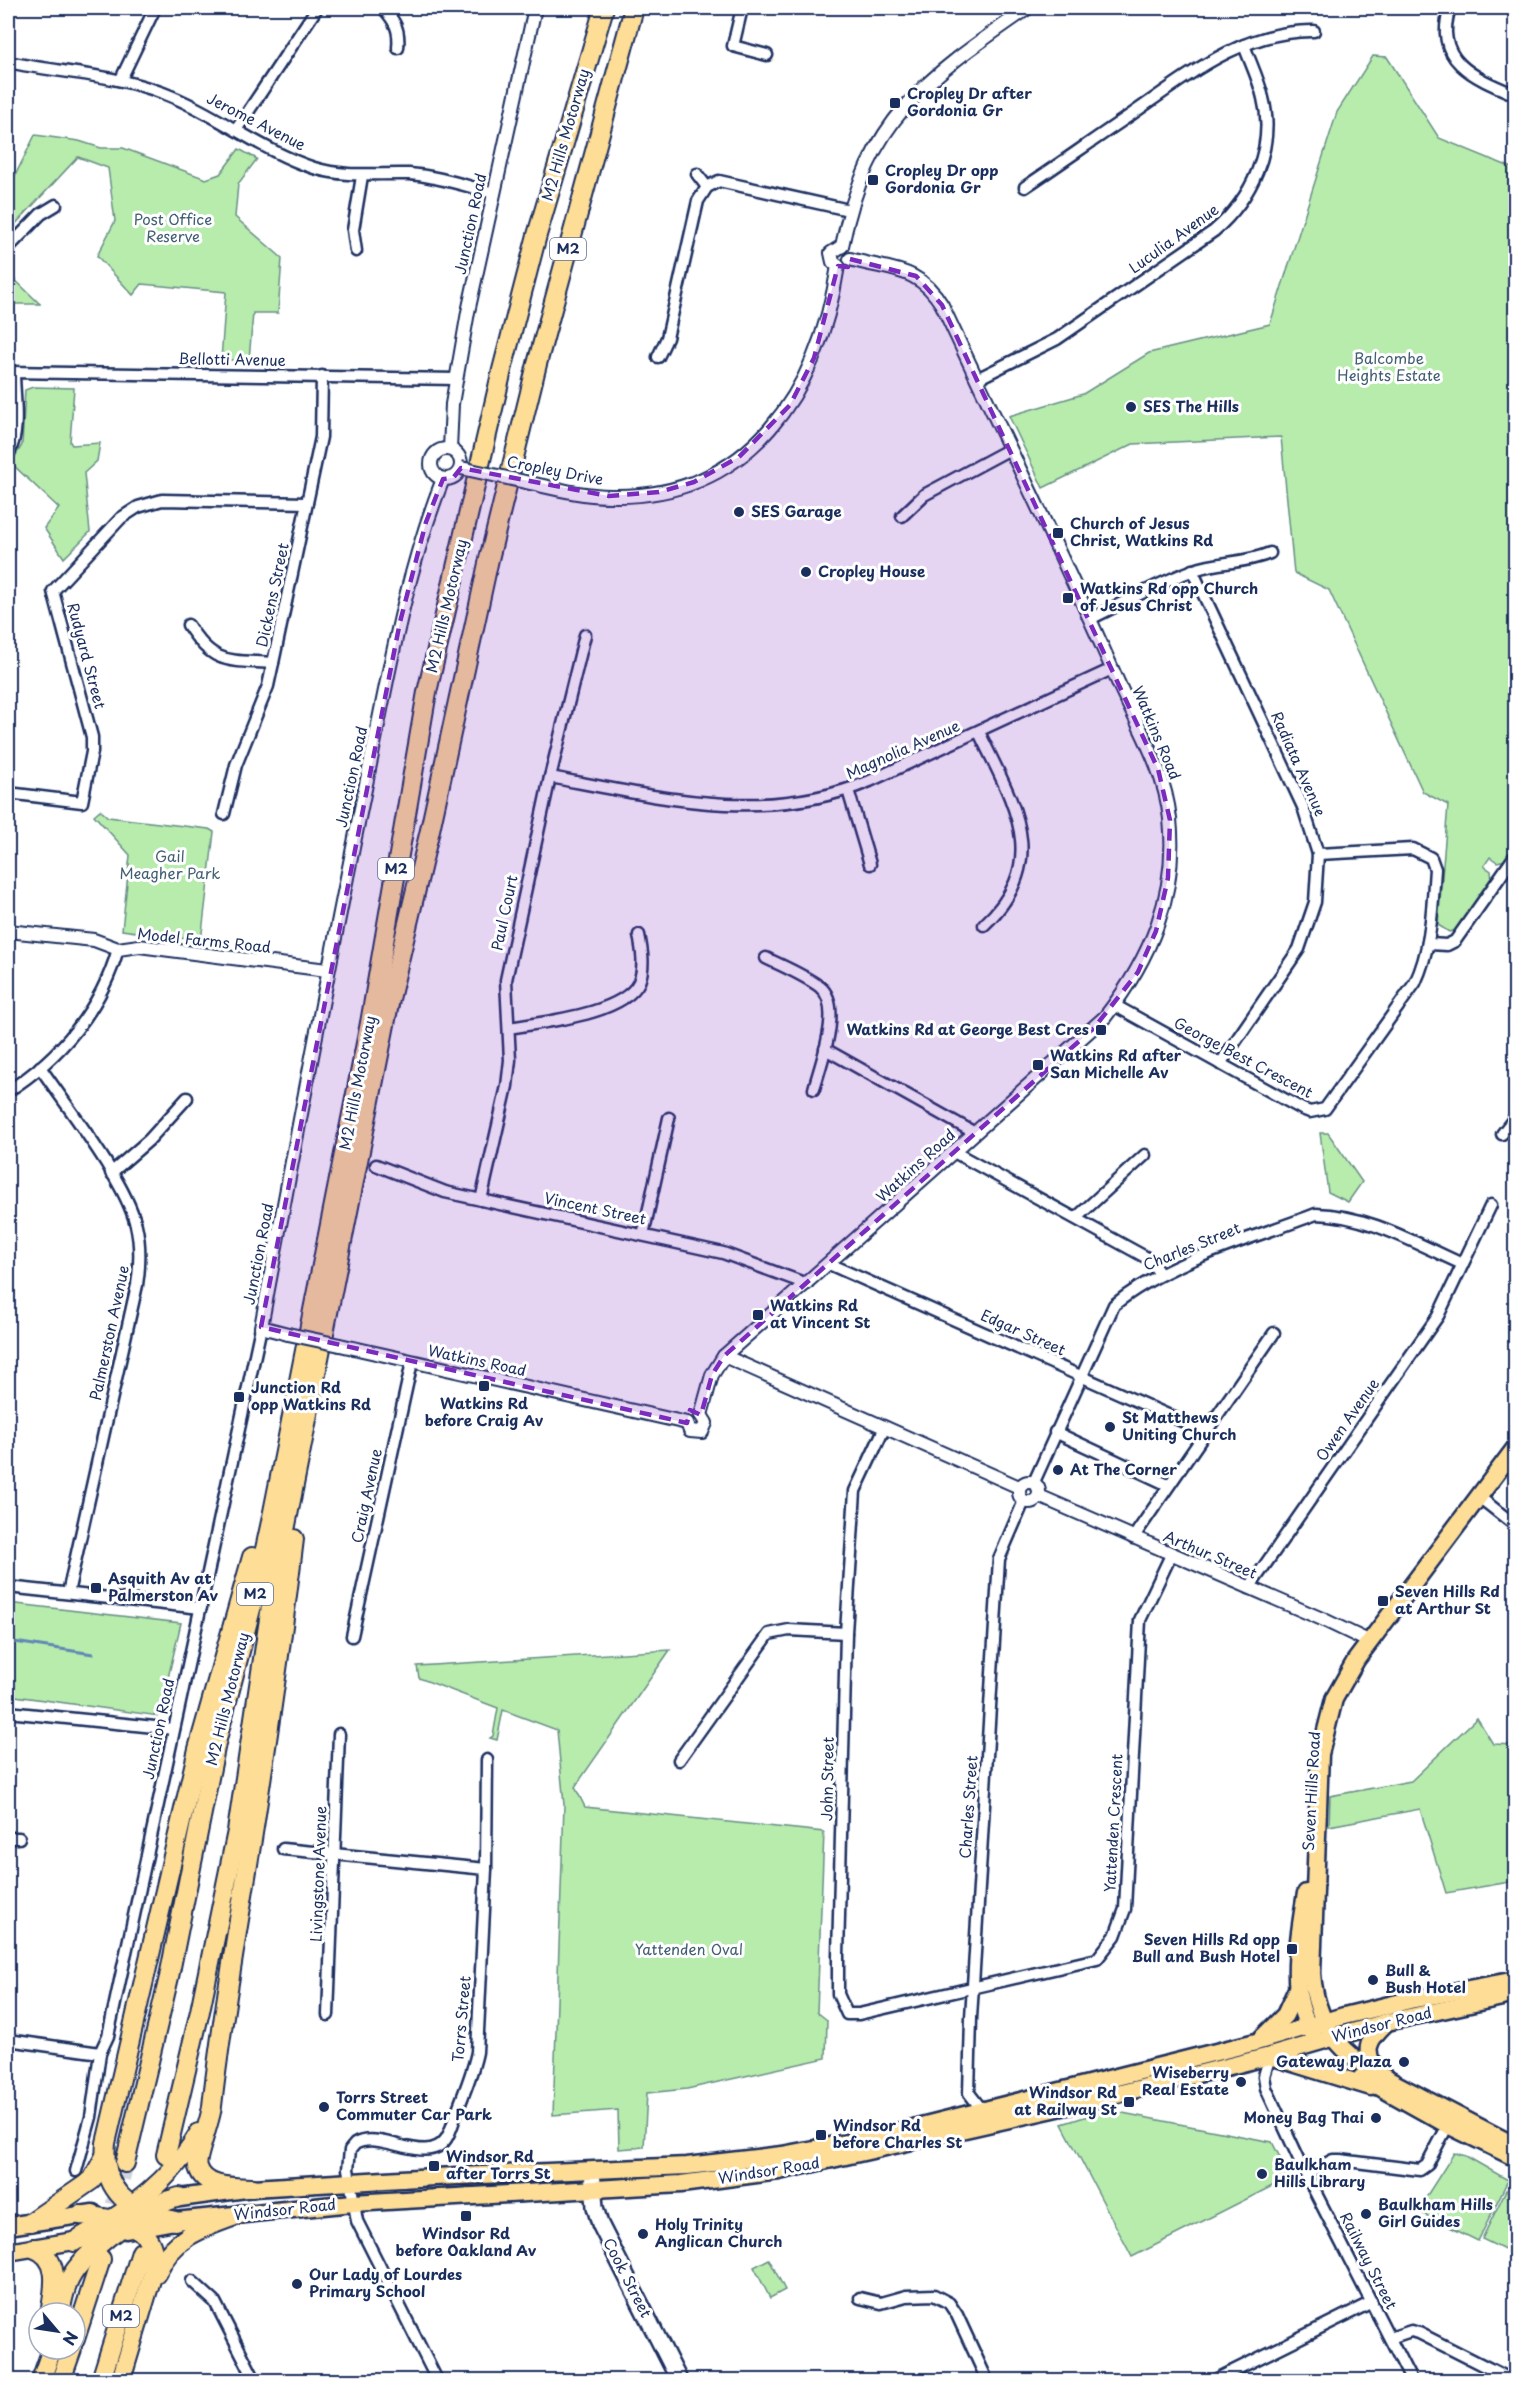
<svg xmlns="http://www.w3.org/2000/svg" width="1523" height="2388" font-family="'Playpen Sans',sans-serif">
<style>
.green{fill:#b7ecad;stroke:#698e86;stroke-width:1.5}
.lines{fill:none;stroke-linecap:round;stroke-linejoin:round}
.stream{stroke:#6088b3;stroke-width:3}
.motorway-tunnel{stroke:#d1d5df;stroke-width:18;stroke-dasharray:18 9;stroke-linecap:butt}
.minor-casing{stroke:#1b2f5e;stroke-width:15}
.tertiary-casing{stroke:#1b2f5e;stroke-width:16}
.secondary-casing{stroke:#1b2f5e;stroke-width:20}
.primary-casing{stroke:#1b2f5e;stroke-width:21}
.motorway-casing{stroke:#1b2f5e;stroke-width:22}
.minor{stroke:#fff;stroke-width:10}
.tertiary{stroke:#fff;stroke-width:12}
.secondary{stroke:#fff;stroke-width:15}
.primary{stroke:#fedd96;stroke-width:16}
.motorway{stroke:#fedd96;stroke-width:18}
.tertiary-bridge-casing{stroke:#1b2f5e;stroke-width:16;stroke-linecap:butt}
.tertiary-bridge{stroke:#fff;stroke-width:12}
.marked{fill:#7b2cbf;fill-opacity:0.2;stroke:#7b2cbf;stroke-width:4.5;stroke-dasharray:12 8;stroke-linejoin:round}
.poi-dot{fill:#1b2f5e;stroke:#fff;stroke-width:2}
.labels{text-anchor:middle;stroke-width:6;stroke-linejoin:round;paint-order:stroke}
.shield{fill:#fff;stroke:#5f6d8e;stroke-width:1.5}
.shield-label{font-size:14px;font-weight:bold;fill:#1b2f5e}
.poi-label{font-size:15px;font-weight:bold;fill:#1b2f5e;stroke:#fff;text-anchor:start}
.street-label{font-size:15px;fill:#1b2f5e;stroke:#fff}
.park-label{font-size:15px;fill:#425e72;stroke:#fff}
</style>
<rect width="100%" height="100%" fill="#fff"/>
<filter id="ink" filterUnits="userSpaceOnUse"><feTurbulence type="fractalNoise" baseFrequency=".0167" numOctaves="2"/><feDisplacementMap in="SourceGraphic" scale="12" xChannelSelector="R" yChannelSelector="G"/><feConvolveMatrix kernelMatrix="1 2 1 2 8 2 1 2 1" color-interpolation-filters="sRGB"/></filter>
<g filter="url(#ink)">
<g class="green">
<polygon points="1373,56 1387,57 1439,138 1515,169 1515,183 1509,198 1516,201 1515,852 1512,850 1506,860 1497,862 1490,857 1484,866 1491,871 1492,880 1457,930 1449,932 1438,925 1448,805 1423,792 1329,590 1294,573 1281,437 1133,444 1043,488 1009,416 1083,394 1149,353 1270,324 1337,112"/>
<polygon points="35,135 79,141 101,148 123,148 206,179 220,174 239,149 257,159 238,184 235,217 282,258 278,313 253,313 249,360 221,360 226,292 142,284 133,295 97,256 115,221 108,168 78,157 8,232 8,190"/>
<polygon points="8,273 40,304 41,304 8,304"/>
<polygon points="33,387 74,388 70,442 72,445 100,443 97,461 84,473 90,532 64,558 44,528 59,508 11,463 22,445 25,390"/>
<polygon points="100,810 108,817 209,829 214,832 201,941 122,930 130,855 94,815"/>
<polygon points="1320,1133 1328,1133 1362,1182 1348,1202 1328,1192"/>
<polygon points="8,1603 181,1623 159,1716 8,1695"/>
<polygon points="670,1650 575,1787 585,1807 824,1832 817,2012 827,2020 826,2058 687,2089 647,2093 644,2147 619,2149 618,2110 553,2115 564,1805 557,1730 503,1710 497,1740 490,1738 493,1736 498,1708 419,1678 417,1666"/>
<polygon points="1477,1718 1493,1744 1515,1745 1515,1781 1512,1786 1516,1801 1515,1881 1446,1893 1420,1809 1329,1826 1330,1796 1411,1781"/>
<polygon points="1107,2110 1272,2142 1290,2177 1132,2257 1062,2124"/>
<polygon points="1454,2153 1466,2156 1508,2180 1478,2241 1417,2211"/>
<polygon points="1506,2190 1515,2194 1515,2255 1482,2239"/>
<polygon points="769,2259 785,2290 770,2298 754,2267"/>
</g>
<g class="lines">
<polyline class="stream" points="8,1641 93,1654"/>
<polyline class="motorway-tunnel" points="108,2231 125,2163"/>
<defs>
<g id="minor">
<path d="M383,8C395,21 400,30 398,48"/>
<polyline points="742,8 733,46 767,55"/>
<path d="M1450,8C1432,61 1475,78 1516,95"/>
<path d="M8,62C60,73 114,74 163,93C216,113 261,151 314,168C347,178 376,173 409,174C437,176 466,186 494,193"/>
<polyline points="121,79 155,8"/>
<polyline points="236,130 317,8"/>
<polyline points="697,174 707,187"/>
<path d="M1025,187C1061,163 1096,138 1132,114C1187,76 1243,30 1314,31"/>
<polyline points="8,248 41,214 56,205"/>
<polyline points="356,251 353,230 362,176"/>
<polyline points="658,357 667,338 698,201 707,187 719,181 849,210"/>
<polyline points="8,372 457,379"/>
<path d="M977,379L1057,339L1214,231C1251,199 1276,148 1263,98C1259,80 1250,62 1244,45"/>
<path d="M8,454C21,434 14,396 14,372"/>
<polyline points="902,516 924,495 1010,449"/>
<polyline points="1192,570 1303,807 1318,854 1315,902 1299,949 1220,1064"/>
<path d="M1090,619C1124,603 1159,582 1194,570C1220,561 1244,564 1270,553"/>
<path d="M188,625C214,666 229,660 273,663"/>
<path d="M979,732C1012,802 1053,860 984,925"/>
<path d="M550,777C656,797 766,825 870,781L1112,669"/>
<polyline points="848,790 870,864"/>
<polyline points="8,793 82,802 92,752 92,737 53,591 121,518 138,507 162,500 307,503"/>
<polyline points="224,814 236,765 268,686 273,663 321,437 322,376"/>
<polyline points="1429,944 1447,945 1455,941 1514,857"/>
<path d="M766,958C784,967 804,975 820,987C844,1006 820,1065 814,1089"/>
<path d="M1114,1005L1302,1109L1310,1112L1325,1109L1415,983C1432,947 1432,908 1435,869L1431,858L1413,849L1318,854"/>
<path d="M509,1028C542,1022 623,1015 639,982C645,967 642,950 639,935"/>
<polyline points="825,1049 975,1133"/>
<path d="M40,1067C67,1107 125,1180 136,1225C141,1246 140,1265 137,1285L68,1593"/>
<path d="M8,1091C60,1058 101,1009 118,949"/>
<polyline points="1502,1134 1516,1116"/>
<polyline points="954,1152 1149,1259 1160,1274"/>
<polyline points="376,1165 445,1192 723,1253 807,1284"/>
<polyline points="111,1173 149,1140 187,1098"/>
<polyline points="481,1200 507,1086 510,1060 506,980 550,777 585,635"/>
<polyline points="1076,1218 1145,1155"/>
<polyline points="643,1235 669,1118"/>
<polyline points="829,1264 1204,1431"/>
<polyline points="885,1427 855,1491 846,1633 838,1956 838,1994 847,2014 859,2014 1097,1959 1115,1936 1125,1909 1140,1620 1171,1555"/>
<polyline points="1055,1432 1168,1485"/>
<path d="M1034,1482L1114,1305C1167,1261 1251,1239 1316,1214C1368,1215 1415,1243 1462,1264"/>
<polyline points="1478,1496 1516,1526"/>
<polyline points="1133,1538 1274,1333"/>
<polyline points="8,1587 201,1608"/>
<polyline points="1249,1588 1438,1316 1491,1205"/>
<polyline points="352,1636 412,1362"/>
<polyline points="8,1712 174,1729"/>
<polyline points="679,1760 769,1634 789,1630 846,1633"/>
<polyline points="8,1838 19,1838"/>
<polyline points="283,1849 486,1869"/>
<polyline points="328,2015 339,1734"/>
<polyline points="8,2040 100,2053 108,2036 261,1327"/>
<polyline points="1270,2056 1264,2076 1266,2088 1306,2174 1411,2380"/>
<polyline points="988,2109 979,2106 969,2093 971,2018 999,1559 1024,1501"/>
<polyline points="76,2171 91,2117 100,2053"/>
<polyline points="1306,2174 1333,2160 1340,2160 1420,2170 1427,2165 1448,2125"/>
<polyline points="192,2281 215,2302 255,2380"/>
<polyline points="860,2298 881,2303 906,2296 934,2295 949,2303 957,2315 987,2380"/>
<polyline points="1390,2338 1411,2331 1419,2333 1512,2380"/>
<path d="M437,2380L357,2221L348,2169L350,2150L355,2144C381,2129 427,2167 446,2139C452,2130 454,2118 458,2109C465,2090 473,2072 477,2052L486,1869L487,1760"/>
<polyline points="1215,2380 1372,2302"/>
</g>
<g id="tertiary">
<path d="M842,246C868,117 927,78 1028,8"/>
<polyline points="838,266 833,262 831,253 842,246"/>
<circle cx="446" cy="464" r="15"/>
<polyline points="450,449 452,404 468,312 535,8"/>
<path d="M530,483C557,489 583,496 611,496C751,499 819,390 838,266"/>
<polyline points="8,931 94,940 118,949 139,946 327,970"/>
<path d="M288,1334L261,1327C294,1150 327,972 364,794C386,689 403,579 443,479"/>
<polyline points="340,1345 687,1423"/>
<polyline points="724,1356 1019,1487"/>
<path d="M701,1415L712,1375L724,1356L1105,1017C1150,959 1178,895 1170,819C1165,769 1137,725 1117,680C1062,553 1000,430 942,305C918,265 889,271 850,259"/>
<polyline points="687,1423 690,1431 702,1432 706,1423 701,1415"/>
<circle cx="1029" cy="1492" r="10"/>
<polyline points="1039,1496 1322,1619 1370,1642"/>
</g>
<polyline id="secondary" points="592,2171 595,2207 600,2224 679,2380"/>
<g id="primary">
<path d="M1516,1447L1356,1660L1334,1699L1320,1754L1312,1973C1317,2046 1363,2067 1421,2097C1453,2113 1484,2130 1516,2146"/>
<path d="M1306,1893C1299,1937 1286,1997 1314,2035"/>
<polyline points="1262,2038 1285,2015 1298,1987"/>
<polyline points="1270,2056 1371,2087"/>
<path d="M1378,2075C1363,2050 1366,2042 1386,2023"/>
<polyline points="1362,2077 1448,2125 1516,2158"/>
<polyline points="165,2200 253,2188 434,2177 687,2166 782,2155 877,2137 1256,2042 1344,2016 1410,2000 1516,1980"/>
<polyline points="8,2226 93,2213"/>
<polyline points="126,2230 175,2221 353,2203 681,2184 779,2171 1089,2101 1270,2056 1387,2022 1516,1994"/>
<polyline points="8,2252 86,2239"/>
</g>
<g id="motorway">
<polyline points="166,2155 200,2011 237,1831 274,1586 390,999 430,830 489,559 537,364 634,8"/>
<polyline points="125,2163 169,1977 216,1743 257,1586 272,1517 370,1023 427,692 502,370 537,235 604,8"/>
<path d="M253,2188C235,2187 204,2189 198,2167C195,2158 211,2120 212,2106C223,2008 241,1911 256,1814C270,1722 283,1631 294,1539"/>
<path d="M80,2215C116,2219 161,2222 153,2273L121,2380"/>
<path d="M175,2221C130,2211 101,2193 106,2143L198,1749L252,1557"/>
<polyline points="31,2222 92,2180 105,2156"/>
<path d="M74,2242C84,2234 95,2230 106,2223C143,2200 177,2171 199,2133"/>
<path d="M33,2248C60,2257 55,2285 51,2308"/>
<path d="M156,2274C173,2236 204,2227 241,2214"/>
<path d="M60,2313C63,2297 66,2282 76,2269C97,2241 145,2207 179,2197"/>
<polyline points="75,2339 101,2259"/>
<polyline points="41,2380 52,2349"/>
<polyline points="61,2380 72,2349"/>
<polyline points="101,2380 141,2252"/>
</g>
</defs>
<use href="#minor" class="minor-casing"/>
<use href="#tertiary" class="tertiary-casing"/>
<use href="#secondary" class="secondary-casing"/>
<use href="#primary" class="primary-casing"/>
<use href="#motorway" class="motorway-casing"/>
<use href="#minor" class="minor"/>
<use href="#tertiary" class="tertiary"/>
<use href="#secondary" class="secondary"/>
<use href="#primary" class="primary"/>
<use href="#motorway" class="motorway"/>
<defs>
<g id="tertiary-bridge">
<polyline points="461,468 530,483"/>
<polyline points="288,1334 340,1345"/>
</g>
</defs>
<use href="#tertiary-bridge" class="tertiary-bridge-casing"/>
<use href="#tertiary-bridge" class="tertiary-bridge"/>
</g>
</g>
<path class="marked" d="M850,259L916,276L942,305L1158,769L1170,820L1168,878L1156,931L1138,972L1094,1028L724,1356L712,1375L701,1415L690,1410L687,1423L261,1327L400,622L426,522L443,479L453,478L461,468L609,496L659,492L694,482L739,457L790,405L814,358L838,266L848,267Z"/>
<g class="poi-dot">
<rect x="889" y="97" width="12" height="12" rx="3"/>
<rect x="867" y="174" width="12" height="12" rx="3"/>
<circle cx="1131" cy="407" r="6"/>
<circle cx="739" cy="512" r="6"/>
<rect x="1052" y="527" width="12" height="12" rx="3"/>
<circle cx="806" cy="572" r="6"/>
<rect x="1062" y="592" width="12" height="12" rx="3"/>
<rect x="1095" y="1024" width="12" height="12" rx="3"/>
<rect x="1032" y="1059" width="12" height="12" rx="3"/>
<rect x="752" y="1309" width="12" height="12" rx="3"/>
<rect x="478" y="1380" width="12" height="12" rx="3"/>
<rect x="233" y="1391" width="12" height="12" rx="3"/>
<circle cx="1110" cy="1427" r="6"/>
<circle cx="1058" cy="1470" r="6"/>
<rect x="90" y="1582" width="12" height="12" rx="3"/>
<rect x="1377" y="1595" width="12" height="12" rx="3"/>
<rect x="1286" y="1943" width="12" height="12" rx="3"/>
<circle cx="1373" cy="1980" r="6"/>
<circle cx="1404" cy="2062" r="6"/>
<circle cx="1241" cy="2082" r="6"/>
<rect x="1123" y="2096" width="12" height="12" rx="3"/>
<circle cx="324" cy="2107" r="6"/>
<circle cx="1376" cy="2118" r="6"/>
<rect x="815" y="2129" width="12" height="12" rx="3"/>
<rect x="428" y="2160" width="12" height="12" rx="3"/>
<circle cx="1262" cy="2174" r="6"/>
<circle cx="1366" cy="2214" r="6"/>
<rect x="460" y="2210" width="12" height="12" rx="3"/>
<circle cx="643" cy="2234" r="6"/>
<circle cx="297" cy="2284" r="6"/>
</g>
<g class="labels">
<g class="shield">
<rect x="550" y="238" width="36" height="22" rx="4.5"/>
<rect x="378" y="858" width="36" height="22" rx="4.5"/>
<rect x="237" y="1583" width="36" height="22" rx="4.5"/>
<rect x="103" y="2305" width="36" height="22" rx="4.5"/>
</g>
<g class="shield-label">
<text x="568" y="254">M2</text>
<text x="396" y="874">M2</text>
<text x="255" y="1599">M2</text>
<text x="121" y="2321">M2</text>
</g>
<g class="poi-label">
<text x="907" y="99">Cropley Dr after<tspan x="907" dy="17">Gordonia Gr</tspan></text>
<text x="885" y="176">Cropley Dr opp<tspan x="885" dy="17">Gordonia Gr</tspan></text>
<text x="1143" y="412">SES The Hills</text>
<text x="751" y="517">SES Garage</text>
<text x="1070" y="529">Church of Jesus<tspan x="1070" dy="17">Christ, Watkins Rd</tspan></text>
<text x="818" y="577">Cropley House</text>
<text x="1080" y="594">Watkins Rd opp Church<tspan x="1080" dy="17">of Jesus Christ</tspan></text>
<text x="1089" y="1035" text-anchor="end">Watkins Rd at George Best Cres</text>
<text x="1050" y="1061">Watkins Rd after<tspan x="1050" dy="17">San Michelle Av</tspan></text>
<text x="770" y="1311">Watkins Rd<tspan x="770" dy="17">at Vincent St</tspan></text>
<text x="251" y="1393">Junction Rd<tspan x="251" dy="17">opp Watkins Rd</tspan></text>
<text x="484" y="1409" text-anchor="middle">Watkins Rd<tspan x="484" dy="17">before Craig Av</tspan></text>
<text x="1122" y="1423">St Matthews<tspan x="1122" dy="17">Uniting Church</tspan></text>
<text x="1070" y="1475">At The Corner</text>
<text x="108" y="1584">Asquith Av at<tspan x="108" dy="17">Palmerston Av</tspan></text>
<text x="1395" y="1597">Seven Hills Rd<tspan x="1395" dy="17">at Arthur St</tspan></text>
<text x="1280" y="1945" text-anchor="end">Seven Hills Rd opp<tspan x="1280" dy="17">Bull and Bush Hotel</tspan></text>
<text x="1385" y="1976">Bull &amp;<tspan x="1385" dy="17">Bush Hotel</tspan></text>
<text x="1392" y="2067" text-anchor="end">Gateway Plaza</text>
<text x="1229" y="2078" text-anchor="end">Wiseberry<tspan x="1229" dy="17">Real Estate</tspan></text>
<text x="1117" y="2098" text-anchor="end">Windsor Rd<tspan x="1117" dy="17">at Railway St</tspan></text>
<text x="336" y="2103">Torrs Street<tspan x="336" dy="17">Commuter Car Park</tspan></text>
<text x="1364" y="2123" text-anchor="end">Money Bag Thai</text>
<text x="833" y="2131">Windsor Rd<tspan x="833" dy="17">before Charles St</tspan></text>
<text x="446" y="2162">Windsor Rd<tspan x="446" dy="17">after Torrs St</tspan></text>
<text x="1274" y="2170">Baulkham<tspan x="1274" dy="17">Hills Library</tspan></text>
<text x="1378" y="2210">Baulkham Hills<tspan x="1378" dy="17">Girl Guides</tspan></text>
<text x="655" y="2230">Holy Trinity<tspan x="655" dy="17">Anglican Church</tspan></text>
<text x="466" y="2239" text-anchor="middle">Windsor Rd<tspan x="466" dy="17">before Oakland Av</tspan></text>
<text x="309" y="2280">Our Lady of Lourdes<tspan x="309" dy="17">Primary School</tspan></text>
</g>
<g class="street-label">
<text transform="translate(256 122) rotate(27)" y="5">Jerome Avenue</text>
<text transform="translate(566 135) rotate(-74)" y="5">M2 Hills Motorway</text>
<text transform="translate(471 224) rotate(-78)" y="5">Junction Road</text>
<text transform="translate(1174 239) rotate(-36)" y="5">Luculia Avenue</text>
<text transform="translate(232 360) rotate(1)" y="5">Bellotti Avenue</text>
<text transform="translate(555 471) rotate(11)" y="5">Cropley Drive</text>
<text transform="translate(273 595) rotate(-78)" y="5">Dickens Street</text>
<text transform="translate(447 606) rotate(-77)" y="5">M2 Hills Motorway</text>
<text transform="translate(86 656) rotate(75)" y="5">Rudyard Street</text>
<text transform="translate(1156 733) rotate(67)" y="5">Watkins Road</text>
<text transform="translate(903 750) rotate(-24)" y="5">Magnolia Avenue</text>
<text transform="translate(1298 764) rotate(66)" y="5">Radiata Avenue</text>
<text transform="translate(352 777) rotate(-78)" y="5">Junction Road</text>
<text transform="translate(505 913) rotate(-78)" y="5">Paul Court</text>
<text transform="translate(204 941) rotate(6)" y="5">Model Farms Road</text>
<text transform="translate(1243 1058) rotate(28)" y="5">George Best Crescent</text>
<text transform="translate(358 1083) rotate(-79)" y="5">M2 Hills Motorway</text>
<text transform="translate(916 1166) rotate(-42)" y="5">Watkins Road</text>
<text transform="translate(595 1209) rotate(12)" y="5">Vincent Street</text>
<text transform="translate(1192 1247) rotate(-22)" y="5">Charles Street</text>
<text transform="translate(259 1254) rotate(-79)" y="5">Junction Road</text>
<text transform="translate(110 1333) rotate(-78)" y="5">Palmerston Avenue</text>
<text transform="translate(1023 1333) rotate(24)" y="5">Edgar Street</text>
<text transform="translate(477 1361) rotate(12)" y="5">Watkins Road</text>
<text transform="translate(1348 1420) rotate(-55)" y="5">Owen Avenue</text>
<text transform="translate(367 1496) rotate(-78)" y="5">Craig Avenue</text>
<text transform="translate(1210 1555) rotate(23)" y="5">Arthur Street</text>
<text transform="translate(228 1699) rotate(-76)" y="5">M2 Hills Motorway</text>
<text transform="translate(159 1729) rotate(-78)" y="5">Junction Road</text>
<text transform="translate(828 1779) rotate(-89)" y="5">John Street</text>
<text transform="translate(1312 1791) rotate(-87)" y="5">Seven Hills Road</text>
<text transform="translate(969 1807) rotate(-86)" y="5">Charles Street</text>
<text transform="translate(1114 1823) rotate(-87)" y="5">Yattenden Crescent</text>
<text transform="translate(319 1874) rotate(-88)" y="5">Livingstone Avenue</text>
<text transform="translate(462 2019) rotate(-85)" y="5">Torrs Street</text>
<text transform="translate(1382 2025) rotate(-14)" y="5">Windsor Road</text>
<text transform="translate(769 2171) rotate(-9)" y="5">Windsor Road</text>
<text transform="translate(285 2210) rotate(-6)" y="5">Windsor Road</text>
<text transform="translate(1368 2261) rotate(63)" y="5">Railway Street</text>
<text transform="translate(627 2278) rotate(63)" y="5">Cook Street</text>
</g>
<g class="park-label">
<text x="173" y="225">Post Office<tspan x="173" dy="17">Reserve</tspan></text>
<text x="1389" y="364">Balcombe<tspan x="1389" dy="17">Heights Estate</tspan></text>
<text x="170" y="862">Gail<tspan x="170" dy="17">Meagher Park</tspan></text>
<text x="689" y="1955">Yattenden Oval</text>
</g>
</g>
<rect width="1523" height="2388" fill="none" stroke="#fff" stroke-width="30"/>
<rect x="15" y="15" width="1493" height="2358" fill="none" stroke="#1b2f5e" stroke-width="2" filter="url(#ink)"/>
<g transform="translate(57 2331) rotate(119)"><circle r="28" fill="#ffffff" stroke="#a4acbf" stroke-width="1.5"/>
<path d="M0-4.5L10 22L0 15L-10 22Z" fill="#1b2f5e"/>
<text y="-9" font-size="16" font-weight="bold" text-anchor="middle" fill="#1b2f5e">N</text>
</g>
</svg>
